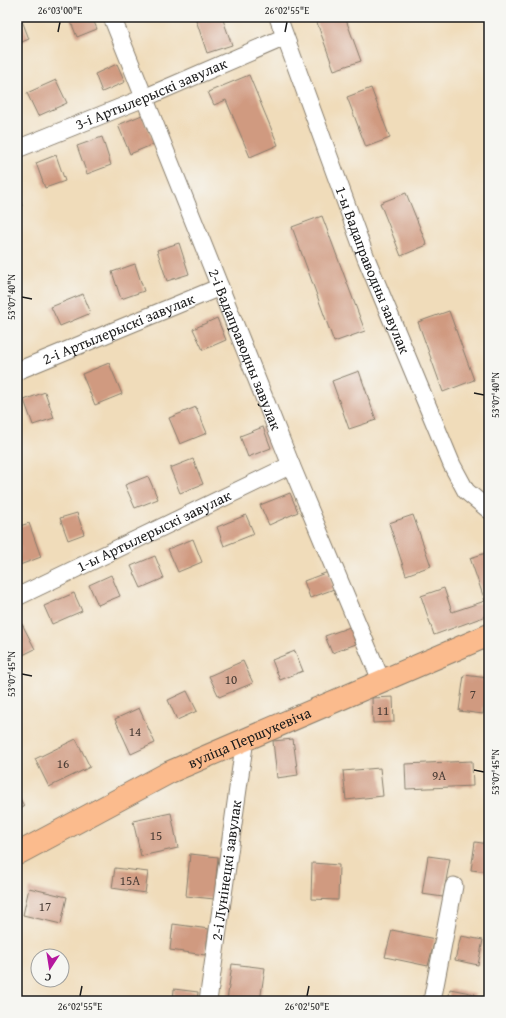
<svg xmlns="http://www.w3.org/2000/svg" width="506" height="1018" font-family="'Gentium Book Plus',serif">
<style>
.building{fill:#d09a80}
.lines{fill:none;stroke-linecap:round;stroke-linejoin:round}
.minor-casing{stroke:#867c6b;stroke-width:19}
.major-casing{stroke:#867c6b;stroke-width:24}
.minor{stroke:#fff;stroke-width:17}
.major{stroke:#fbbb8d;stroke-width:22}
.ticks{fill:none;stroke:#1c1c1c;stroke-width:1.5}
.labels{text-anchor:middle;stroke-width:3;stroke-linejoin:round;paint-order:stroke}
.number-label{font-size:13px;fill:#493c35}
.street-label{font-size:15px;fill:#1c1c1c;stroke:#f6f6f2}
.neatline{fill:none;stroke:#1c1c1c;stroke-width:1.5}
.ticks-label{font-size:10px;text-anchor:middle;fill:#1c1c1c}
</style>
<rect width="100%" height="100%" fill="#f6f6f2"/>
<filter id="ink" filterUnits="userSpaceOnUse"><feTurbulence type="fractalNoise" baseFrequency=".025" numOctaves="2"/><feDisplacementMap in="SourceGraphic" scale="8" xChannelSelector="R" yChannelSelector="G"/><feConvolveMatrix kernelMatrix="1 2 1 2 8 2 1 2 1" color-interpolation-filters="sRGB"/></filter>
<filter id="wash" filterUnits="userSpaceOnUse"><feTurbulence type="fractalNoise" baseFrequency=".012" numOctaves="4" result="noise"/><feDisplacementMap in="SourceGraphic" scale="16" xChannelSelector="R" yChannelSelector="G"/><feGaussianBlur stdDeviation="0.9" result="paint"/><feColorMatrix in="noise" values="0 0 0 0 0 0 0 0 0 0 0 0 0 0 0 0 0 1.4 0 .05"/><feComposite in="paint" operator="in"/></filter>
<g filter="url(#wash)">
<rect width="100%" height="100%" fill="#f0dcba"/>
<g id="blocks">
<g class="building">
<polygon points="69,17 92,17 97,29 77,37"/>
<polygon points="195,17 222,17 232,45 207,53"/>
<polygon points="315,17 345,17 361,61 334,70"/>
<polygon points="21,18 29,39 17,44 17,19"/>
<polygon points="117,64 125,82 102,92 95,74"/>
<polygon points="249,75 278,145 250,157 226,100 214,105 208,92"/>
<polygon points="56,80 67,103 38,116 27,93"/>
<polygon points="371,88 390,138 366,147 347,97"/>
<polygon points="142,115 154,144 130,154 118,125"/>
<polygon points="102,137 111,165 87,174 77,146"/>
<polygon points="56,155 65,181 45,188 36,163"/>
<polygon points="17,192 22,206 17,208"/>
<polygon points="406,193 427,245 401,256 380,203"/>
<polygon points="322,216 365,331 334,342 292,227"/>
<polygon points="179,243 189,274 167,281 157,250"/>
<polygon points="135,264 144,291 121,299 112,272"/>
<polygon points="83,294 91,313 60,326 51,307"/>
<polygon points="449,311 474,380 443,392 418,322"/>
<polygon points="217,318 226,340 203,350 193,329"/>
<polygon points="109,363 122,394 95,405 82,374"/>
<polygon points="359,371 376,420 349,429 332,381"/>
<polygon points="45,392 54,418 33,425 24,400"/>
<polygon points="196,407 207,433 180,444 169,418"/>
<polygon points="263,427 271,448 248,457 240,436"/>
<polygon points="193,459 203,484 180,493 170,468"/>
<polygon points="148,476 158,499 135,508 125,485"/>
<polygon points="290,493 298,512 269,525 260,505"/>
<polygon points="77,513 84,534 68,540 60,518"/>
<polygon points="246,515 254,534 224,546 217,527"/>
<polygon points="413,515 431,566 406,575 389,523"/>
<polygon points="29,523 41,557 17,566 17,527"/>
<polygon points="193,539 202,562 178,572 168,549"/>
<polygon points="489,552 489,615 434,635 421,596 444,588 452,612 485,601 470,558"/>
<polygon points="155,556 164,578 141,588 131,566"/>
<polygon points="328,572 334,589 310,598 304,581"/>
<polygon points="111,575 120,596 98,605 89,585"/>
<polygon points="74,593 82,611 52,624 44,606"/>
<polygon points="22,624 35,649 17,658 17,626"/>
<polygon points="350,627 356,644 332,653 325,636"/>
<polygon points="295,651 303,671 280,680 272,660"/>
<polygon points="243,661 253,683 219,697 209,676"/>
<polygon points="464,675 488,678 483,714 459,711"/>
<polygon points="187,691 197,711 177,720 168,700"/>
<polygon points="393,697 394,722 373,723 372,698"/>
<polygon points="139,708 155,743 131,754 115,719"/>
<polygon points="76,739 90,767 49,787 35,759"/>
<polygon points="293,739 298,775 277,778 273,741"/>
<polygon points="472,761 473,786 406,789 405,764"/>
<polygon points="380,768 383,796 346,800 343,771"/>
<polygon points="17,793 24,806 17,810"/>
<polygon points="171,813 178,848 141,856 133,821"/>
<polygon points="475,842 489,844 489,872 471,870"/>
<polygon points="190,854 218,857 214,899 186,896"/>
<polygon points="428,856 450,859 443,897 422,894"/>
<polygon points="312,863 339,865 338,900 311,899"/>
<polygon points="115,868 148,872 145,893 112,888"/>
<polygon points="29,888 67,897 61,924 23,915"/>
<polygon points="173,924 209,929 205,955 170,950"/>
<polygon points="392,930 435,939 428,966 385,957"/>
<polygon points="461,936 483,940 478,965 455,960"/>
<polygon points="232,964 265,968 260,1001 227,1001"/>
<polygon points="174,989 198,992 197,1001 173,1001"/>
<polygon points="450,989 475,994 473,1001 448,1001"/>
</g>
</g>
</g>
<g filter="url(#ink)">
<use href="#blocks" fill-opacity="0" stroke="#867c6b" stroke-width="1"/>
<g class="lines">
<defs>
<g id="minor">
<path id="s1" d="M112,17L291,465L381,680"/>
<path id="s2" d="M278,17L366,258L452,465L466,491L489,510"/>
<path id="s3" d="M17,149L144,98L285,37"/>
<path id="s4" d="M17,371L220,287"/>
<path id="s5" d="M17,597L291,465"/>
<path id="s6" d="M208,1001L245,739"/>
<polyline points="432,1001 454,886"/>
</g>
<g id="major">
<path id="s7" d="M17,854L170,772L489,635"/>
</g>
</defs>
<use href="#minor" class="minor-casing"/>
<use href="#major" class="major-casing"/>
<use href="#minor" class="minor"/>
<use href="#major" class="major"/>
</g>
</g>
<path class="ticks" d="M58,32L60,22M285,32L287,22M22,297L32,299M474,393L484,395M22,674L32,676M474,770L484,772M80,996L82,986M307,996L309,986"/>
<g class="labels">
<g class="number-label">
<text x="231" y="684">10</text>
<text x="473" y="699">7</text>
<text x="383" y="715">11</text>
<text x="135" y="736">14</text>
<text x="63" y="768">16</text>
<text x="439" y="780">9А</text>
<text x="156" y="840">15</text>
<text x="130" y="885">15А</text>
<text x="45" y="911">17</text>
</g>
<g class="street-label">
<text dy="5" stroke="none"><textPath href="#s3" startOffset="145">3-і Артылерыскі завулак</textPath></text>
<text dy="5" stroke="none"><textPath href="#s2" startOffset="270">1-ы Вадаправодны завулак</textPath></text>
<text dy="5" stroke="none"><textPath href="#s4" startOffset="110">2-і Артылерыскі завулак</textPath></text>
<text dy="5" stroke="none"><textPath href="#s1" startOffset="358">2-і Вадаправодны завулак</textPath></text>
<text dy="5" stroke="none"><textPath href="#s5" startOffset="152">1-ы Артылерыскі завулак</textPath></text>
<text dy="5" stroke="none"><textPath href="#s7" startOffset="260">вуліца Першукевіча</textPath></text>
<text dy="5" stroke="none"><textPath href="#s6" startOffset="132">2-і Лунінецкі завулак</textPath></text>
</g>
</g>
<rect width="506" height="1018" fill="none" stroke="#f6f6f2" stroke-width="44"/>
<g transform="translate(50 968) rotate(192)"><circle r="19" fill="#f6f6f2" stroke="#9f9f9c"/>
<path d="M0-3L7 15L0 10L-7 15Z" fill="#b5179e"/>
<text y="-6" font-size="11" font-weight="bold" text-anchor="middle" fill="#1c1c1c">С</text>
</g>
<rect x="22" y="22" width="462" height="974" class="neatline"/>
<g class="ticks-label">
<text x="60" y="14">26°03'00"E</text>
<text x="287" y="14">26°02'55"E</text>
<text transform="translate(11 297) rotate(-90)" y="4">53°07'40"N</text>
<text transform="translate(495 395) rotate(-90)" y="4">53°07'40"N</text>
<text transform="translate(11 674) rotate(-90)" y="4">53°07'45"N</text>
<text transform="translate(495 772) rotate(-90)" y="4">53°07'45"N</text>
<text x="80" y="1010">26°02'55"E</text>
<text x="307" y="1010">26°02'50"E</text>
</g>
</svg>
